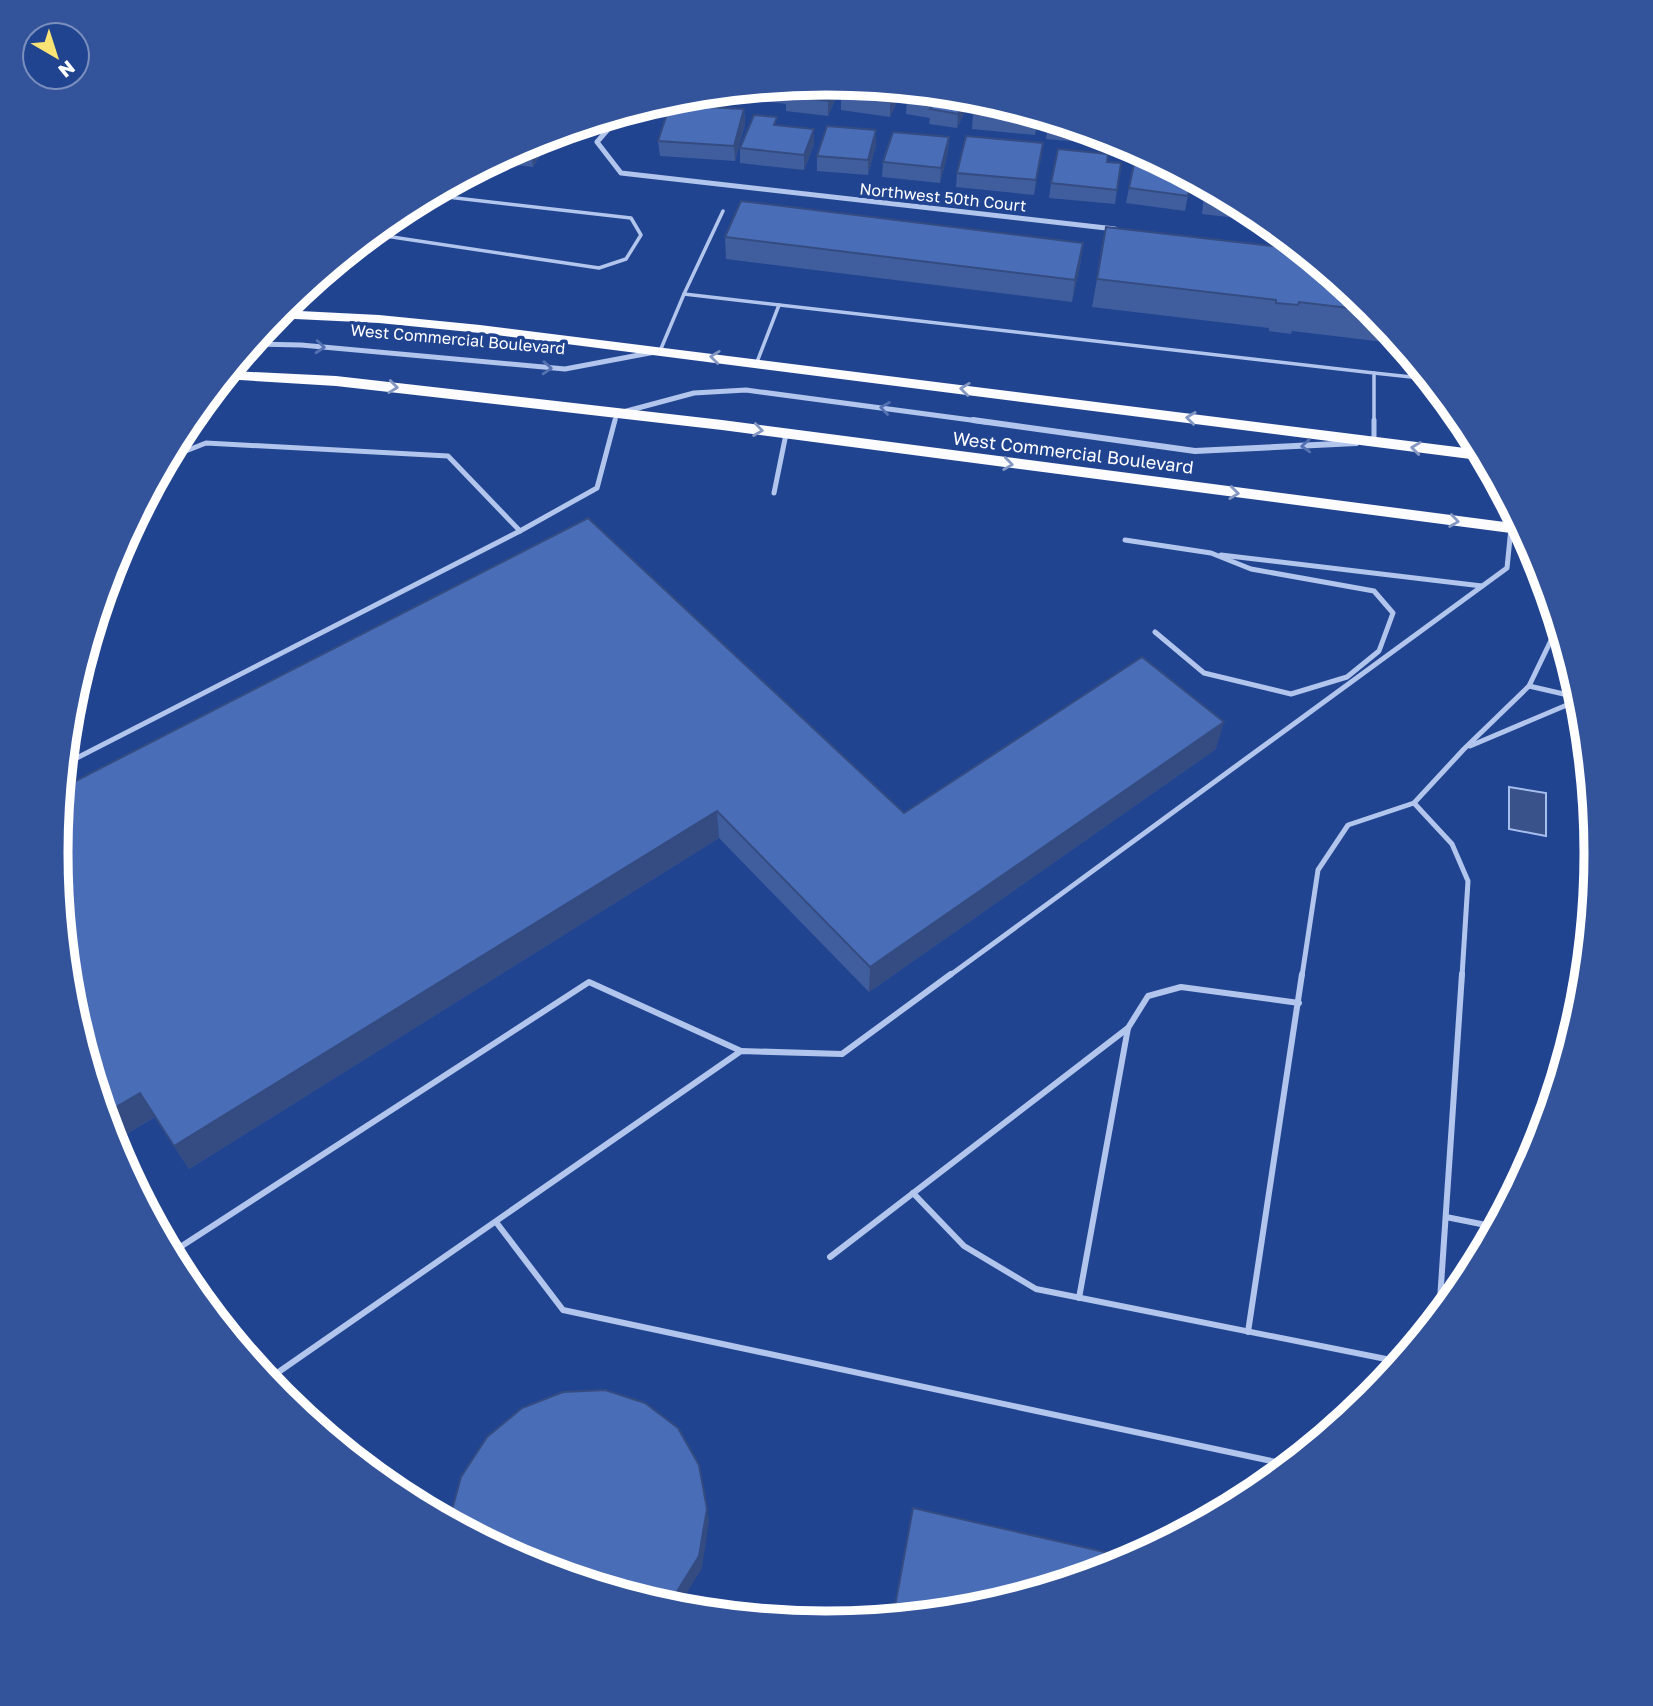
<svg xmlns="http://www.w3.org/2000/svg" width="1653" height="1706" font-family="'Golos Text',sans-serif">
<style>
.water{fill:#39528a;stroke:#a6beee;stroke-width:2}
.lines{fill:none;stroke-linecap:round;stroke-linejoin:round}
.service-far2{stroke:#b2c5ed;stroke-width:3.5}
.service-far1{stroke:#b2c5ed;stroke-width:5}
.service{stroke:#b2c5ed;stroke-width:6}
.minor-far1{stroke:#b2c5ed;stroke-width:5}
.minor{stroke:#b2c5ed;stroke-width:6}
.trunk{fill:#fcfcff;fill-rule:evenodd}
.wall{fill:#405e9e}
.shaded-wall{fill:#344c81}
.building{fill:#4a6db8;stroke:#344c81;stroke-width:2}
.oneway{stroke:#5471b1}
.oneway2{stroke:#8497c2}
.labels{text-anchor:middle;stroke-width:7;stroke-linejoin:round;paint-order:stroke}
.far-street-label{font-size:16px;fill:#fff;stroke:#214491}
.street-label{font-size:18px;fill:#fff;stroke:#214491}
.rim{fill:none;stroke:#fff;stroke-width:9}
</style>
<rect width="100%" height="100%" fill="#214491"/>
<polygon class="water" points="1509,787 1546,793 1546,836 1509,829"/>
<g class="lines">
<g class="service-far2">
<polyline points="372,234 599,268 626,259 641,235 631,218 430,195"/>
<polyline points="684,294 723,211"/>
<polyline points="284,306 301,314"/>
<polyline points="660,351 684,294 1374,373 1374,422"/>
<polyline points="757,362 779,305"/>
<polyline points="1374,373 1430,379"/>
<polyline points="615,422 617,413"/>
</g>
<g class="service-far1">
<polyline points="1374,420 1374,442"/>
<polyline points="168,458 206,443 448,456 520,531"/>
<polyline points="774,493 786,434"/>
<polyline points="1125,540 1211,553 1251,569 1374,591 1393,613 1379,651 1347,677 1291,694 1204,673 1155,632"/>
<polyline points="1221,555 1482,586"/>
<polyline points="1529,686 1581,698"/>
<polyline points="1470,746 1581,699"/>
<polyline points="65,764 520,531 597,488 615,420"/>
<polyline points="1414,803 1452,844 1468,881 1462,976"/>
<polyline points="949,976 1507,568 1511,528"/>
<polyline points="1302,976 1318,870 1348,825 1414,803 1464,749 1529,686 1555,632 1561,633"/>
</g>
<g class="service">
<polyline points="913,1193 964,1246 1036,1289 1401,1362"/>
<polyline points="1446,1217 1496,1227"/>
<polyline points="496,1222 563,1310 1290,1465"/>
<polyline points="171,1253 589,982 741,1051"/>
<polyline points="830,1257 1128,1028"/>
<polyline points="1079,1298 1128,1028 1148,996 1181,987 1299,1003"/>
<polyline points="1439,1315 1462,974"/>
<polyline points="1248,1332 1302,974"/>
<polyline points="267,1380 741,1051 842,1054 951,974"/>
</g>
<g class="minor-far1">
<polyline points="655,104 617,119 597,142 621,173 1115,229"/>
<polyline points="252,344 301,345 565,369 655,352"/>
<polyline points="623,412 694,393 746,390 986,422"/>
</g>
<polyline class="minor" points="973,420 1195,451 1356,443"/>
<g class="trunk">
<polygon points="280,310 379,315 480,325 1481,450 1486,461 480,333 379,323 274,318"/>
<polygon points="231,371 336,376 722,420 1520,524 1526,535 722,430 336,386 224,379"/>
</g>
</g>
<g class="wall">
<polygon points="827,83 842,84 828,116 786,111 786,104 765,101 764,89"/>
<polygon points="847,85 902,90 890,117 841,110 841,95"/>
<polygon points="912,91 972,97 957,128 929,124 930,118 906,114 907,100"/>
<polygon points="978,97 1040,116 1035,135 972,129 973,114"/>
<polygon points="744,109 745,124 735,161 660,156 658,141"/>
<polygon points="1049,119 1116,140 1115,145 1046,139"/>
<polygon points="876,130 876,145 868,175 817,171 817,156"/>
<polygon points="552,135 533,167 493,162 532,141"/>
<polygon points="949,137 948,152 940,183 882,177 883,162"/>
<polygon points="1043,143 1034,195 956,187 957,173"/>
<polygon points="814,144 804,170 740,163 740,148"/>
<polygon points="1107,162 1121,163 1115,204 1049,198 1051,183"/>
<polygon points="1191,179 1185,211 1126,203 1129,188"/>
<polygon points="1205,186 1255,213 1264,221 1202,214"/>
<polygon points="725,237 1083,243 1080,265 1072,302 726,259"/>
<polygon points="1097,279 1372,308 1401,344 1292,331 1291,334 1269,331 1269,328 1092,307"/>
<polygon points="1586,745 1597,853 1582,1004 1577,1021 1584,749"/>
<polygon points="1216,749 869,992 719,838 189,1169 155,1117 113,1142 71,1003 62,788 904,813"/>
</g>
<g class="shaded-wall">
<polygon points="836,83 842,84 828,116 828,101"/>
<polygon points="896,89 902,90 890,117 890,102"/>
<polygon points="967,96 972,97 957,128 958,114"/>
<polygon points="744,109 745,124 735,161 734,146"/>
<polygon points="1038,116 1040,116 1035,135 1037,120"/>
<polygon points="814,129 814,144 804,170 804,155"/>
<polygon points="876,130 876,145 868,175 868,160"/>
<polygon points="552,135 533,167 531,152 539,139"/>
<polygon points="949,137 948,152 940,183 941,168"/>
<polygon points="1043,143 1041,158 1034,195 1036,180"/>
<polygon points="1083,243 1080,265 1072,302 1075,280"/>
<polygon points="1224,722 1216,749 869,992 870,967"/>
<polygon points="717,811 719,838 189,1169 174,1146"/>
<polygon points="140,1093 156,1116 113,1142 104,1114"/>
<polygon points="699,1465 709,1521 702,1568 677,1609 668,1606"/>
</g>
<g class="building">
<polygon points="827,83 836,83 828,101 786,96 789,89 774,88"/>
<polygon points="847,85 896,89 890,102 841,95"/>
<polygon points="912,91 967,96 958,114 930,109 933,104 907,100"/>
<polygon points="978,97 1038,116 1037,120 973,114"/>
<polygon points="670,105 744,109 734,146 658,141"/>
<polygon points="754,115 777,117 774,125 814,129 804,155 740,148"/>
<polygon points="1049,119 1075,127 1048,125"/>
<polygon points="827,126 876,130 868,160 817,156"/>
<polygon points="893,132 949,137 941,168 883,162"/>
<polygon points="966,136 1043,143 1036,180 957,173"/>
<polygon points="539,139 531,152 515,150 532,141"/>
<polygon points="1058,149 1108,154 1107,162 1121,163 1117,190 1051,183"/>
<polygon points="1135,159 1159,161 1191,179 1188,196 1129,188"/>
<polygon points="1206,187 1236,203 1205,200"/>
<polygon points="741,201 1083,243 1075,280 725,237"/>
<polygon points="1106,227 1299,249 1374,311 1299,302 1298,305 1276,303 1276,300 1097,279"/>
<polygon points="588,518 904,813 1142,657 1224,722 870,967 717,811 174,1146 140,1093 104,1114 71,1003 56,853 62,788"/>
<polygon points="605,1390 645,1403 678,1428 699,1465 707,1509 699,1556 668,1606 531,1565 449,1521 461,1477 487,1437 522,1408 563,1392"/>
<polygon points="913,1508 1131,1558 1131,1560 1121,1565 976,1609 893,1617"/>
</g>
<defs><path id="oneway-chevron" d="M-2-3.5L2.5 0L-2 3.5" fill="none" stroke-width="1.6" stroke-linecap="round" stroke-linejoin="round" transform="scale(1.75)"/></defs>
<g class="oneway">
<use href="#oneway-chevron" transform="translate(320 347) rotate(5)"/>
<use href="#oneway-chevron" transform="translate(547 368) rotate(4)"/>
<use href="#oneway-chevron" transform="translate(885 408) rotate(-172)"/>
<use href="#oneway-chevron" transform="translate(1306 446) rotate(177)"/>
</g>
<g class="oneway2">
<use href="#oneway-chevron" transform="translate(715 357) rotate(-173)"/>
<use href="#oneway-chevron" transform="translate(393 387) rotate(7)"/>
<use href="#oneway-chevron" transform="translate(965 389) rotate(-173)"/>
<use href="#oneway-chevron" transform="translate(1191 418) rotate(-173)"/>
<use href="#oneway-chevron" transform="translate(758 430) rotate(8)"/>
<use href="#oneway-chevron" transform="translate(1416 448) rotate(-173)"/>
<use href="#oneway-chevron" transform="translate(1008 464) rotate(8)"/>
<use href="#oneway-chevron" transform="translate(1234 493) rotate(7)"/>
<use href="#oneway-chevron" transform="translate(1454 521) rotate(8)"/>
</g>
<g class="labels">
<g class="far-street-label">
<text transform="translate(943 197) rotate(6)" y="6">Northwest 50th Court</text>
<text transform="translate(458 339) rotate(5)" y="6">West Commercial Boulevard</text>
</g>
<g class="street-label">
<text transform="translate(1073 453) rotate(7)" y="6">West Commercial Boulevard</text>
</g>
</g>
<path d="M0 0H1653V1706H0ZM68 853a758 758 0 1 1 1516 0a758 758 0 1 1-1516 0Z" fill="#33539a" fill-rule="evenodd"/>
<path class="rim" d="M68 853a758 758 0 1 1 1516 0a758 758 0 1 1-1516 0Z"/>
<g transform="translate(56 56) rotate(141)"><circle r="33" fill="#214491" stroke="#7a8fbd" stroke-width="2"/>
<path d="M0-5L12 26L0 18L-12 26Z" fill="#f9e374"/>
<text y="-10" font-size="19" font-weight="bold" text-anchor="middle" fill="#ffffff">N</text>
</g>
</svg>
